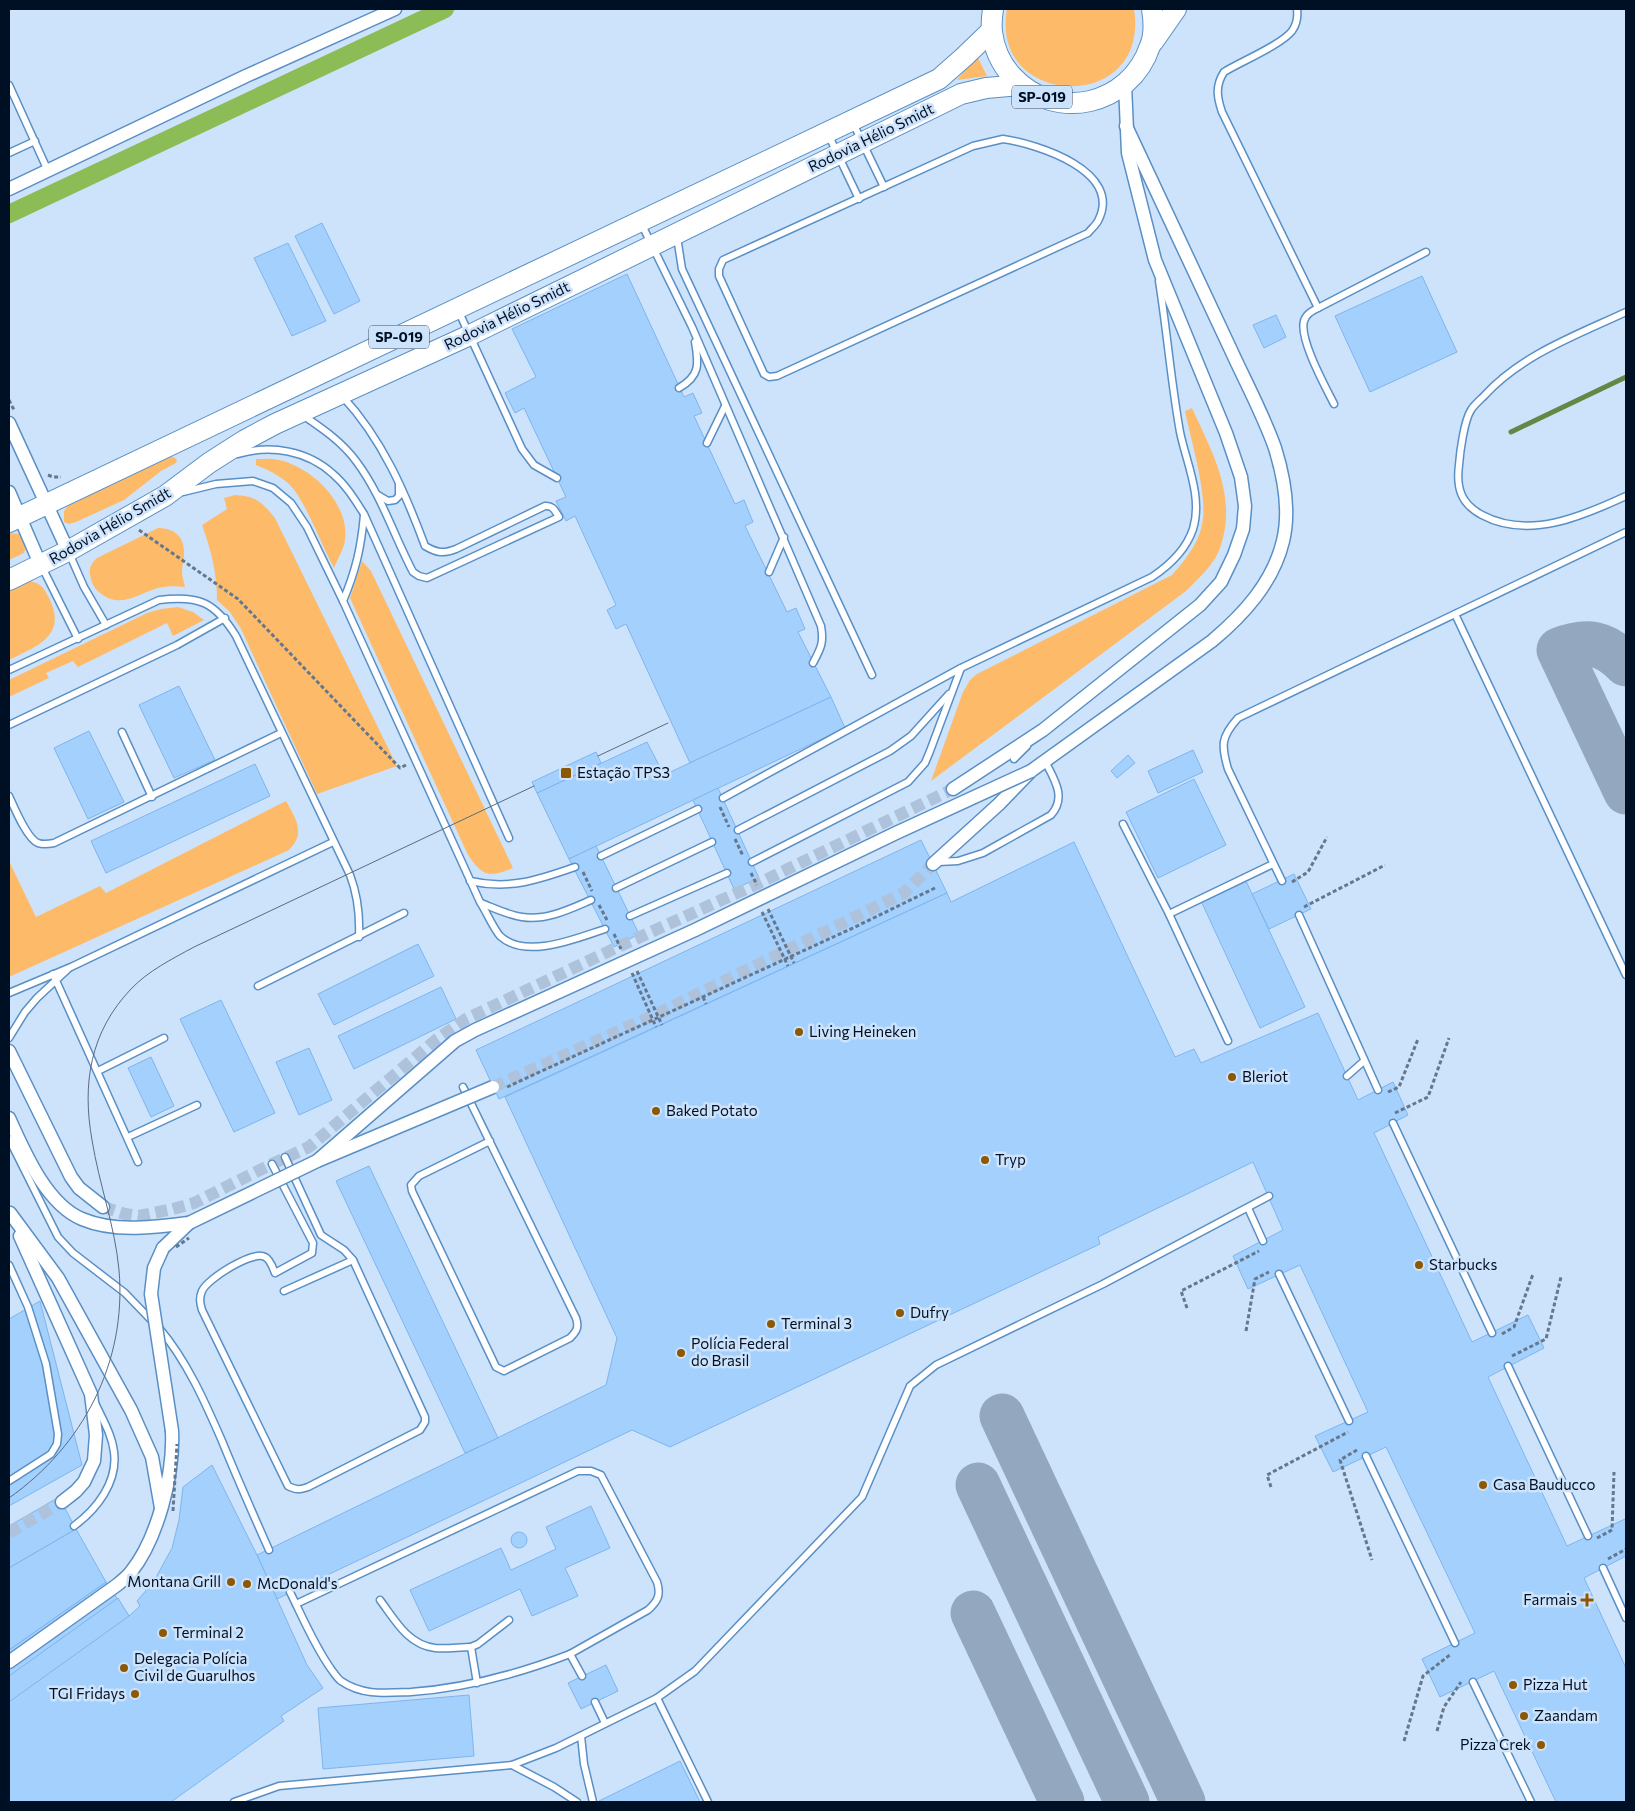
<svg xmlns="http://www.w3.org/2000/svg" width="1635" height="1811" font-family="Commissioner,sans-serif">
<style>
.green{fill:#fdbb6a}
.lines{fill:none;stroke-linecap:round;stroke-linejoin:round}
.stream{stroke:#628846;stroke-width:5}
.canal{stroke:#8cbc55;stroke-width:18}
.taxiway{stroke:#93a7be;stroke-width:45}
.building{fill:#a4d0fe;stroke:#7eb5ed}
.minor-tunnel{stroke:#aec3db;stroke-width:12;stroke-dasharray:12 6;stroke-linecap:butt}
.service-casing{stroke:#598fc5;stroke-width:9}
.minor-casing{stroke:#598fc5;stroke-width:15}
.primary-casing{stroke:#598fc5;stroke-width:22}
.path{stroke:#64778d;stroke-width:3;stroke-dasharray:4 2.5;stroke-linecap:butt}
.service{stroke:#fff;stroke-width:6}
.minor{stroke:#fff;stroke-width:12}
.primary{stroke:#fff;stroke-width:20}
.tram{stroke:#596b81;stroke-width:1}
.minor-bridge-casing{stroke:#598fc5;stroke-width:15;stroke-linecap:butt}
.path-bridge{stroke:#64778d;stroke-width:3;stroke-dasharray:4 2.5;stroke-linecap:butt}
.minor-bridge{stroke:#fff;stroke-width:12}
.poi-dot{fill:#8c5804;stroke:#cde3fb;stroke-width:2}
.labels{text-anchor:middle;stroke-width:5;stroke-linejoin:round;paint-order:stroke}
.shield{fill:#cde3fb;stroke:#3e4f64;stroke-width:1}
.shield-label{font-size:14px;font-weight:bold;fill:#001024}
.street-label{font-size:15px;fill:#001024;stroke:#cde3fb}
.poi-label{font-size:15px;fill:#001024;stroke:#cde3fb;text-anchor:start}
</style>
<rect width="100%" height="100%" fill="#cde3fb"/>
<g class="green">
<path d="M1007,9H1134C1151,114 989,110 1007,9Z"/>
<polygon points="977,56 987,76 957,80"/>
<path d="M1192,408C1212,452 1237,495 1221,545C1216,563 1199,578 1186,591L931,781L963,692L970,680L977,674L1172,575C1187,558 1201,540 1203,518C1206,489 1191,440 1185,411Z"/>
<polygon points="166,457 174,457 177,460 176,463 161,471 124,500 76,522 69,524 64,522 64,511 68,506"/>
<path d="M256,459C263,459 272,458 279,460C312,467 350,504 345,540C344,549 337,560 334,568C322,546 311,515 297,494C289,480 271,471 256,465Z"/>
<path d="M235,495C256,496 262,502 275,518L397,766L317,794L241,629L230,612L217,600C217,573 211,550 202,525L227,509L224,498Z"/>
<path d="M158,528C175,528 185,537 184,555C184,561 182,566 182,571C182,577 184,582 185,587C176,586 167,586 158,588C137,594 119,610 99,592C95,589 92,584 91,579C88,570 90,564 97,558Z"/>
<polygon points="9,533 21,534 26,546 24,553 9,560"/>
<path d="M362,561L371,571L513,868C489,878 483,877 468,855L350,598Z"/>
<path d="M29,581C41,583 44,588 49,598C68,636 37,646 9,660V591Z"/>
<polygon points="178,607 193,612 204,620 173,636 167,623 78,667 73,661 46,673 49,678 9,697 9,680 147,613 161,609"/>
<path d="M286,801C296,819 306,833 289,850L9,977V861L36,917L100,886L106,893Z"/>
</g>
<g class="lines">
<polyline class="stream" points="1511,432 1626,377"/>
<polyline class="canal" points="9,214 445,9"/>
<g class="taxiway">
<path d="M1626,664C1604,642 1587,639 1559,650L1626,792"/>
<polyline points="1002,1416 1183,1802"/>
<polyline points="978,1485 1127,1802"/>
<polyline points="973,1613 1062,1802"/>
</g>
</g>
<g class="building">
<polygon points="322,223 360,301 334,314 295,236"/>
<polygon points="288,243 326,321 292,336 254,258"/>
<polygon points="627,274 684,397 693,393 702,413 694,416 735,504 744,500 753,522 745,526 787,612 796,608 805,629 798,632 831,697 690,763 626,624 616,629 607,610 616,605 575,516 566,521 556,501 566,497 524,408 515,413 505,393 536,377 512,329"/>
<polygon points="1422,276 1457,352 1370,392 1335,316"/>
<polygon points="1276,315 1286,337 1264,348 1253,325"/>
<polygon points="179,686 215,760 174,778 139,705"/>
<polygon points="831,697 845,728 569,859 537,793 647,742 664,775"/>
<polygon points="89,731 124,802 88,819 54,748"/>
<polygon points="1193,750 1203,772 1158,793 1148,771"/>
<polygon points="596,752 601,763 537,793 532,782"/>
<polygon points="1128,755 1135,763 1117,778 1111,771"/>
<polygon points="255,764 270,796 106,873 91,841"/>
<polygon points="1194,779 1226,845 1158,878 1126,812"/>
<polygon points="718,788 759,878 734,889 693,800"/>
<polygon points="921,840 947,893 499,1099 476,1050"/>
<polygon points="1074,842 1175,1057 1194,1049 1201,1063 1318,1013 1358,1100 1393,1082 1408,1115 1374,1133 1472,1342 1528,1315 1544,1348 1488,1377 1567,1546 1625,1519 1626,1521 1626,1556 1584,1578 1626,1668 1626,1802 1556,1802 1494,1671 1440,1697 1422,1659 1475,1633 1386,1447 1333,1472 1315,1436 1368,1412 1300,1265 1248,1289 1233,1256 1283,1230 1253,1162 1098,1237 1100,1244 670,1447 632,1430 277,1599 257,1555 606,1385 617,1338 505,1097 947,893 951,902"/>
<polygon points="596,846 639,934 614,947 569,859"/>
<polygon points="1294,874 1311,909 1269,929 1252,894"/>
<polygon points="1246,881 1305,1007 1260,1028 1201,901"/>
<polygon points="418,944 434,976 334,1025 318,994"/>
<polygon points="441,987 456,1019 354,1069 338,1036"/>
<polygon points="221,1000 275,1113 234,1132 180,1019"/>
<polygon points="309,1048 332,1100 299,1115 276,1062"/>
<polygon points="151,1057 174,1106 151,1117 128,1068"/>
<polygon points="369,1166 498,1438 465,1453 336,1181"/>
<polygon points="40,1301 82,1465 9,1506 9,1319"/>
<polygon points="212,1465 257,1555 307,1665 323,1688 281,1716 284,1721 171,1802 9,1802 9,1650 106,1582 129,1616 140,1606 137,1601 154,1581 172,1548 179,1520 183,1487"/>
<polygon points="59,1497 76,1529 9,1568 9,1526"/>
<polygon points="591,1506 610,1548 565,1568 578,1596 532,1616 520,1589 429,1631 410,1590 501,1548 511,1570 556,1549 546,1527"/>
<polygon points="76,1529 106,1582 9,1650 9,1568"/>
<circle cx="519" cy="1540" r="8"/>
<polygon points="118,1598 129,1616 9,1702 9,1676"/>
<polygon points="606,1665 618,1691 581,1709 568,1683"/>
<polygon points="469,1695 474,1756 323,1769 318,1708"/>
<polygon points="680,1761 700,1802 599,1802 599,1801"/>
</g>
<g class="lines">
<g class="minor-tunnel">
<polyline points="493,1087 657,1014 904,893 933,864"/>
<polyline points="103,1207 125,1214 139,1216 173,1209 194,1203 272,1164 309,1147 437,1039 466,1019 620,946 757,884 953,789"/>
<polyline points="9,1533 62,1502"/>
</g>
<defs>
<g id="service">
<path d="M1297,9C1298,17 1297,24 1292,31C1281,45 1240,62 1224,72C1215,86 1217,97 1222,112L1318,308"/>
<polyline points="9,85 48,171"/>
<polyline points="853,123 884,187"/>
<polyline points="828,134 859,199"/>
<path d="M1003,139C1037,144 1124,171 1098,221C1096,225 1091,229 1088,233L777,376L769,377L764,374L719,276V269L723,260L973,146Z"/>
<polyline points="9,153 35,141"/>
<path d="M642,225L692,327L821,626C824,643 821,648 813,663"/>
<polyline points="677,237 682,269 872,675"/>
<polyline points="458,310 522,449 534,465 557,478"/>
<path d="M1626,312C1577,335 1521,355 1484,396C1480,400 1474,405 1471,410C1464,421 1460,452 1459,465C1456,488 1461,504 1482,515C1529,540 1583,516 1626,496"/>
<path d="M679,388C700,376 699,364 695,342"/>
<path d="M1334,404C1325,386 1299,339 1304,321C1306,314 1312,311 1318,308L1426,252"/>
<path d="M304,416C323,429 342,442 356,461C381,494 394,536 413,572L419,576L427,578L559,517C555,511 553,505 545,506L456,549C443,554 437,553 425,546C405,492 382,439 343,397"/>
<polyline points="707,443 725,406"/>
<path d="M238,454C271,444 308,451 333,474C346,485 355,500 364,514L509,838"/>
<path d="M183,492L216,484L253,481L273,488L291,503L307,527L343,601L480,902C486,911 493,928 500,936C526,960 577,938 605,929"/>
<polyline points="378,495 388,501 395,500 399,496 399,485"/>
<polyline points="69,553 84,587 106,625"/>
<polyline points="42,567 78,639"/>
<polyline points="769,572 784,537"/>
<path d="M343,601C356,570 361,548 364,515"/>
<polyline points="1455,614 1626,975"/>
<path d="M9,670L159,600C199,595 215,602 236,636L350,875C358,896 360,914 359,937"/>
<polyline points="9,725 177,645 225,618"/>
<polyline points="122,732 152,797"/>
<polyline points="1014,759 1027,746"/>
<path d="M9,796C14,807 27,839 38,843C43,845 49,844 54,843L281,733"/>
<path d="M723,798L961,668L1152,577C1170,565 1186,550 1193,529C1203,497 1186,462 1180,432C1171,382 1167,331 1159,281"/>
<polyline points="1123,824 1169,914 1228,1041"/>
<polyline points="738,830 890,751 911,736 949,694"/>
<polyline points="601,856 698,809"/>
<polyline points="752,862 908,782 925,763 930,751 961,668"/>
<path d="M938,862L958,861L983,853L1051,815C1067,797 1054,779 1045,761"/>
<path d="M470,881C509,890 538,880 575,867"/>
<path d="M1282,881L1228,769C1221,745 1221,737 1238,718L1626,532"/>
<polyline points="616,888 712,842"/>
<path d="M481,903C494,908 508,915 522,917C546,921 570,909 591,900"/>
<polyline points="1169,914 1273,864"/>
<polyline points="1299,915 1378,1090"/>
<polyline points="630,916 727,873"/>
<polyline points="53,974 138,1162"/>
<polyline points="258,986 404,913"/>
<polyline points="9,993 71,967 333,842"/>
<polyline points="9,1038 25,1012 37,998 68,969"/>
<polyline points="98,1071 164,1038"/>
<polyline points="1347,1076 1364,1061"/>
<path d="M463,1087L576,1318C579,1327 577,1331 570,1338L504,1371L496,1367L412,1191L411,1185L419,1176L490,1141"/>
<polyline points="1393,1123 1492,1333"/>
<polyline points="128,1137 197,1105"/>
<polyline points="9,1139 58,1237 73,1253 125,1293 152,1321"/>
<path d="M272,1164L313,1243L312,1253L275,1273C273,1268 270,1259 265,1257C253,1250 207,1279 202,1291C199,1298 200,1303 202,1310L288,1486C296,1490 300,1490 308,1487L420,1430L425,1422V1417L353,1260L344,1250L321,1235L285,1157"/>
<polyline points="1248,1208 1263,1241"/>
<polyline points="9,1265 28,1307 46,1364 58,1434 57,1444 51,1454 9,1481"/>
<polyline points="1279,1274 1349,1421"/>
<polyline points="284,1291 353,1260"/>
<path d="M159,1328C187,1361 205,1402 222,1441C237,1478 253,1514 269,1550"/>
<polyline points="1508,1366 1588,1536"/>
<polyline points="1366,1456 1455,1643"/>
<path d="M74,1526C97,1509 118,1482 114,1452C112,1435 103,1420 96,1405"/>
<polyline points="1603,1568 1626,1618"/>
<path d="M290,1592C303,1618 314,1645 331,1669C334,1673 337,1678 341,1681C363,1696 386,1693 411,1692C466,1688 518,1674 570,1654L582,1676"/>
<path d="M380,1600C395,1620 408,1645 435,1648C447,1649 459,1647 471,1647L477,1683"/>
<path d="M296,1604L578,1471H591L601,1475L657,1582C661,1595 658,1601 648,1610L570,1654"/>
<polyline points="471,1647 478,1644 509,1620"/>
<polyline points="1473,1682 1531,1802"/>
<polyline points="657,1698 708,1802"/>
<polyline points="595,1702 605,1723"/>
<polyline points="581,1736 584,1764 593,1802"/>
<polyline points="512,1765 554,1787 577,1802"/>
<polyline points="234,1802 279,1786 512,1765 556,1748 657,1698 695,1671 862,1497 910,1386 936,1365 1103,1284 1269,1196"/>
</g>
<g id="minor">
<polyline points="9,189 246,76 395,9"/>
<polyline points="9,423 68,551"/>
<polyline points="9,492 41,566"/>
<polyline points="953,789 1043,730 1200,605 1221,582 1234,555 1243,529 1245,506 1241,477 1226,433 1155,260 1128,153 1125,85"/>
<path d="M933,864L999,804L1031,771L1212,641C1243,615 1273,583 1283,541C1290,512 1284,477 1275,448C1263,414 1245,381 1230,348C1196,274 1161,200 1126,126"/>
<polyline points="9,1051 71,1177 79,1188 103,1207"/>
<path d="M9,1118C24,1151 46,1204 82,1219C115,1233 155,1227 189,1223"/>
<polyline points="10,1213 58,1278 131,1410 152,1457 161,1508"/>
<polyline points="20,1236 91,1394 96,1435 94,1461 84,1482 76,1491 62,1502"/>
<polyline points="163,1248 189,1223"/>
<path d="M9,1662L117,1585C122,1581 127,1577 131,1572C158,1538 174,1474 172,1431"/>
</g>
<g id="primary">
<path d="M993,9C992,16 991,24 992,32C994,48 1001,64 1012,76C1055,123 1130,106 1150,46C1155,34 1154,21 1152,9"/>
<polyline points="1153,42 1176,9"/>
<polyline points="9,522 939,79 964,57 991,31"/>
<polyline points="9,580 68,551 165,496 209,463 245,440 275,424 470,335 961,94 986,88 1020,85"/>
</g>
</defs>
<use href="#service" class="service-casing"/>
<use href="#minor" class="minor-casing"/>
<use href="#primary" class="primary-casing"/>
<g class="path">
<polyline points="9,400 14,410"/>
<polyline points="48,475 53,477 61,477"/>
<polyline points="139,530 238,599 400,768 406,765"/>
<polyline points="720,807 729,827"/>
<polyline points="735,839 743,856"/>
<polyline points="583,872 592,891"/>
<polyline points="751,873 757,885"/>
<polyline points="1292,882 1308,872 1327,837"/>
<polyline points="599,905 607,920"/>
<polyline points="1304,907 1385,865"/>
<polyline points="768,909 794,963"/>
<polyline points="762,912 788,966"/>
<polyline points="614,934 621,949"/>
<polyline points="632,973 656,1027"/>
<polyline points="703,997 706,1004"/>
<polyline points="507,1087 855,927 937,887"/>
<polyline points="1388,1092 1399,1087 1418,1039"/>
<polyline points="1395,1113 1428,1097 1449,1038"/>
<polyline points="1187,1308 1181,1291 1259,1251"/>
<polyline points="1246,1331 1255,1279 1269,1272"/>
<polyline points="1502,1334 1514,1327 1533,1274"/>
<polyline points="1512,1356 1546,1339 1561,1277"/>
<polyline points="1357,1450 1340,1460 1372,1560"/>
<polyline points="1271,1487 1267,1475 1348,1432"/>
<polyline points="1597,1538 1612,1530 1614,1472"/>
<polyline points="1608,1559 1626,1549"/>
<polyline points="1437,1731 1444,1707 1461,1682"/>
<polyline points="1404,1741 1423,1676 1451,1654"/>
</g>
<use href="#service" class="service"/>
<use href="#minor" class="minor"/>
<use href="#primary" class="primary"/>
<g class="tram">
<polyline points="598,756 668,723"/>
<path d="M9,1498C83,1446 127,1362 119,1270C115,1226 99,1184 92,1140C82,1084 90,1032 131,989C148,971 172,959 194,947L534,786"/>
</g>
<defs>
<g id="minor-bridge">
<polyline points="317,1161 455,1041 475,1030 695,930 896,833 1031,771"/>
<polyline points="189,1223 317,1161 493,1087"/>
<polyline points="163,1248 154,1268 151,1294 172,1431"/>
</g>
</defs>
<use href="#minor-bridge" class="minor-bridge-casing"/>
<g class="path-bridge">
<polyline points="637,971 662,1025"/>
<polyline points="176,1247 189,1238"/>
<polyline points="173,1511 177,1444"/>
</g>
<use href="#minor-bridge" class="minor-bridge"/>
</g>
<g class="poi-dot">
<rect x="560" y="767" width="12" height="12" rx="2.5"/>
<circle cx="799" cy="1032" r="5"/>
<circle cx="1232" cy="1077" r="5"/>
<circle cx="656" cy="1111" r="5"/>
<circle cx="985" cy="1160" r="5"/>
<circle cx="1419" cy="1265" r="5"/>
<circle cx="900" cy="1313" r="5"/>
<circle cx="771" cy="1324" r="5"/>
<circle cx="681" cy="1353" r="5"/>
<circle cx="1483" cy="1485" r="5"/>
<circle cx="231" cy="1582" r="5"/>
<circle cx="247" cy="1584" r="5"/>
<path d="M1584.5 1592.5h5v5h5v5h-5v5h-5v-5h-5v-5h5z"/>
<circle cx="163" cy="1633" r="5"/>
<circle cx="124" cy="1668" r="5"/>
<circle cx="1513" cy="1685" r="5"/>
<circle cx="135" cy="1694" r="5"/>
<circle cx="1524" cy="1716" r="5"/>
<circle cx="1541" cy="1745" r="5"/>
</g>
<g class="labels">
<g class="shield">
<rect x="1012" y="85.5" width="60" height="23" rx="4"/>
<rect x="369" y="325.5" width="60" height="23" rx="4"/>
</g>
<g class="shield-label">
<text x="1042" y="102">SP-019</text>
<text x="399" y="342">SP-019</text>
</g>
<g class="street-label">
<text transform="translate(871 138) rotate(-26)" y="5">Rodovia Hélio Smidt</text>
<text transform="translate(507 316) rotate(-26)" y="5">Rodovia Hélio Smidt</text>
<text transform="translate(110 526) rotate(-30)" y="5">Rodovia Hélio Smidt</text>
</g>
<g class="poi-label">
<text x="577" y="778">Estação TPS3</text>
<text x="809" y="1037">Living Heineken</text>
<text x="1242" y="1082">Bleriot</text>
<text x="666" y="1116">Baked Potato</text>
<text x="995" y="1165">Tryp</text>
<text x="1429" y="1270">Starbucks</text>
<text x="910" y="1318">Dufry</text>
<text x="781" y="1329">Terminal 3</text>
<text x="691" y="1349">Polícia Federal<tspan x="691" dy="17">do Brasil</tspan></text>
<text x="1493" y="1490">Casa Bauducco</text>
<text x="221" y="1587" text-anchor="end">Montana Grill</text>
<text x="257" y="1589">McDonald's</text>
<text x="1577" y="1605" text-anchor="end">Farmais</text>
<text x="173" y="1638">Terminal 2</text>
<text x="134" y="1664">Delegacia Polícia<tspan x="134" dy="17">Civil de Guarulhos</tspan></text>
<text x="1523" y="1690">Pizza Hut</text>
<text x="125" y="1699" text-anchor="end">TGI Fridays</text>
<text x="1534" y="1721">Zaandam</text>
<text x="1531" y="1750" text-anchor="end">Pizza Crek</text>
</g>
</g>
<rect width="1635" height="1811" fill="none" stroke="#001024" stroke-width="20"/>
</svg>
